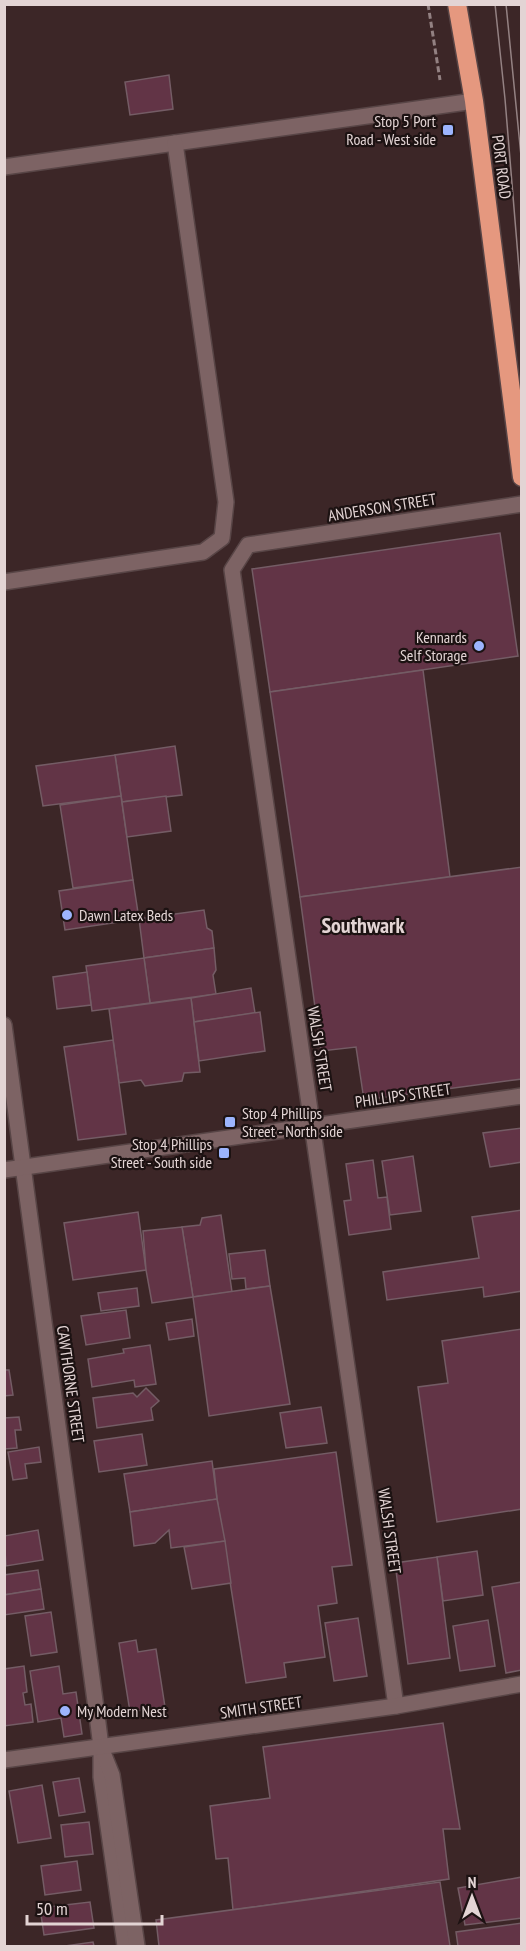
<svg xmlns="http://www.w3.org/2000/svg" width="526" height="1951" font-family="'PT Sans Narrow',sans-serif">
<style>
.building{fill:#623446;stroke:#745c65;stroke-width:1.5}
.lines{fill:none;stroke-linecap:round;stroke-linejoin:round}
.minor-casing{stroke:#584546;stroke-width:18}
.highway-casing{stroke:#584546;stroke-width:21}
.path{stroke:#938182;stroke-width:3;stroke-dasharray:6 3;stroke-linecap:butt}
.minor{stroke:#7d6364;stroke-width:15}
.highway{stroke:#e5987f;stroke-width:18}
.tram{stroke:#948283;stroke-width:1.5}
.poi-dot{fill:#9cb4fd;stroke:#1c1212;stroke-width:2}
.labels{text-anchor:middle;stroke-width:4.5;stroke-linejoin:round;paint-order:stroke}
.poi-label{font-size:16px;fill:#e3d4d4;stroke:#1c1212;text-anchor:end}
.street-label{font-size:16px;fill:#e3d4d4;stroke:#1c1212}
.district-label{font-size:22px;font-weight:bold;fill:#e3d4d4;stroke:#1c1212}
</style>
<rect width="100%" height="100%" fill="#3c2627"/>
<g class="building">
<polygon points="169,75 173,109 130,115 125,82"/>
<polygon points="500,533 518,656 270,692 252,569"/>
<polygon points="423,670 450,877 300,897 270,692"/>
<polygon points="175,746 182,795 122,802 115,755"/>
<polygon points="115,755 121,796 43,806 36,766"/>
<polygon points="121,796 133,880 73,888 60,805"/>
<polygon points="166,796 171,831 127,837 122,802"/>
<polygon points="522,867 522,1079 364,1100 356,1047 321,1051 300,897"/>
<polygon points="133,880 139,919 65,930 59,891"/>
<polygon points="204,910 207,928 212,931 214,948 144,958 139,919"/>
<polygon points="214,948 216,970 213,975 216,994 150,1003 144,958"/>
<polygon points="144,958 150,1003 92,1011 86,966"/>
<polygon points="87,972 91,1005 57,1009 53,977"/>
<polygon points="251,988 255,1013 194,1022 191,998"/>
<polygon points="191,998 200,1072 184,1073 182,1081 145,1086 141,1080 119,1083 109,1009"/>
<polygon points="260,1012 265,1051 199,1061 194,1022"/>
<polygon points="113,1040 126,1134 78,1140 64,1047"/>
<polygon points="522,1128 522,1162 490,1167 483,1133"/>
<polygon points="413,1156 421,1211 390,1215 382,1161"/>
<polygon points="373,1160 378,1198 387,1197 391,1229 349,1235 344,1201 351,1200 346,1164"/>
<polygon points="522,1210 522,1291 484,1297 483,1287 387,1300 383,1272 479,1258 472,1217"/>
<polygon points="138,1212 146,1270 73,1280 64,1223"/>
<polygon points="221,1215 232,1292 193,1297 182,1227 200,1225 202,1218"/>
<polygon points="182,1227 193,1297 152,1303 146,1270 143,1231"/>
<polygon points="265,1250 270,1286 246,1289 245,1278 232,1279 229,1254"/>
<polygon points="270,1286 290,1404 209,1416 193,1297"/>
<polygon points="137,1288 139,1306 101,1311 98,1293"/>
<polygon points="126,1310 130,1338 86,1345 81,1316"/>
<polygon points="192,1319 194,1336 169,1340 166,1323"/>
<polygon points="522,1329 522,1509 437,1522 418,1387 448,1383 442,1341"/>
<polygon points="150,1345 156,1384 135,1387 134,1380 92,1387 88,1359 124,1353 123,1349"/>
<polygon points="4,1370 9,1370 13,1395 4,1396"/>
<polygon points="146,1388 159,1401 151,1408 153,1420 97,1428 93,1398 133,1393 137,1397"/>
<polygon points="321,1407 327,1443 286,1448 280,1413"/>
<polygon points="19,1417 21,1430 15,1430 17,1448 4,1449 4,1418"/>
<polygon points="142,1434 147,1465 99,1472 94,1441"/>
<polygon points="39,1447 41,1462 25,1464 27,1478 13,1480 8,1452"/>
<polygon points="336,1452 352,1565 332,1567 337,1603 318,1606 325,1657 284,1663 286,1677 246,1683 217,1499 214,1469"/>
<polygon points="212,1461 217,1499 130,1512 124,1474"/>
<polygon points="217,1499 225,1541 171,1548 169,1530 155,1543 134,1546 130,1512"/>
<polygon points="38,1530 43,1560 6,1566 4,1536"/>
<polygon points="225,1541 231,1583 192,1589 184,1547"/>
<polygon points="477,1551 483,1595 443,1601 437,1557"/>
<polygon points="437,1557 450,1658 408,1664 395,1563"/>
<polygon points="38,1570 41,1589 4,1595 4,1575"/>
<polygon points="522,1582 522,1670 506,1673 492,1587"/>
<polygon points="41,1589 44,1609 4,1615 4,1595"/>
<polygon points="51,1612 57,1652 31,1656 25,1616"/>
<polygon points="358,1618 367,1676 334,1681 325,1623"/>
<polygon points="488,1620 495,1666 460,1671 453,1626"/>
<polygon points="136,1640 138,1652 156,1649 165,1707 130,1712 119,1643"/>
<polygon points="24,1666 27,1692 23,1693 25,1705 31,1704 33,1722 4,1726 4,1669"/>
<polygon points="59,1666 63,1694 76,1692 82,1734 64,1737 61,1718 38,1722 30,1671"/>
<polygon points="443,1723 460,1829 443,1829 449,1879 233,1910 228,1858 216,1859 210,1806 270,1798 263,1747"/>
<polygon points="79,1778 85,1812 59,1816 53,1782"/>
<polygon points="42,1785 51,1838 18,1843 9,1791"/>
<polygon points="89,1822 93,1854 65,1857 61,1825"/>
<polygon points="77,1861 81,1890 45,1895 41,1866"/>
<polygon points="522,1877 522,1918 465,1925 458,1888"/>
<polygon points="440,1882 450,1946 159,1946 156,1920"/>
<polygon points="90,1902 94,1928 44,1935 40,1908"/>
<polygon points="522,1923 522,1946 458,1946 456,1932"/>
<polygon points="93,1942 94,1946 65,1946"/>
</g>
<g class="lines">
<defs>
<g id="minor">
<polyline points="4,167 474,101"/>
<polyline points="4,582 203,552 222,538 226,502 175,143"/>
<polyline points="4,1025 98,1723 101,1747 101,1777 125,1946"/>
<polyline points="4,1170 522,1096"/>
<polyline points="396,1706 232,570 248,545 522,504"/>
<polyline points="104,1755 112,1775 137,1946"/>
<polyline points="4,1760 396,1706 522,1684"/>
</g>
<polyline id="highway" points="457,4 474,101 522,477"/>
</defs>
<use href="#minor" class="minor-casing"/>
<use href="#highway" class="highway-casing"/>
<polyline class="path" points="428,4 440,80"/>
<use href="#minor" class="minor"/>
<use href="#highway" class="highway"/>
<g class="tram">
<polyline points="495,4 505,99 522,305"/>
<polyline points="506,4 522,166"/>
</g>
</g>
<g class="poi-dot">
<rect x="442" y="124" width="12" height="12" rx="3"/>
<circle cx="479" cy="646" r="6"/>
<circle cx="67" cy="915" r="6"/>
<rect x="224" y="1116" width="12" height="12" rx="3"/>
<rect x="218" y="1147" width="12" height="12" rx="3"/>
<circle cx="65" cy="1711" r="6"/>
</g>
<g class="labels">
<g class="poi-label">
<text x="436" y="127">Stop 5 Port<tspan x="436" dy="18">Road - West side</tspan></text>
<text x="467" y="643">Kennards<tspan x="467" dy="18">Self Storage</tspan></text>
<text x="79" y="921" text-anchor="start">Dawn Latex Beds</text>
<text x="242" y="1119" text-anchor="start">Stop 4 Phillips<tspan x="242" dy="18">Street - North side</tspan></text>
<text x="212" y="1150">Stop 4 Phillips<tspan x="212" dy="18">Street - South side</tspan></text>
<text x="77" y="1717" text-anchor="start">My Modern Nest</text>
</g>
<g class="street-label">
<text transform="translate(502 167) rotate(83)" y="6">PORT ROAD</text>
<text transform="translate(382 507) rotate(-9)" y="6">ANDERSON STREET</text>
<text transform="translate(320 1049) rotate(81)" y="6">WALSH STREET</text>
<text transform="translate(403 1095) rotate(-8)" y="6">PHILLIPS STREET</text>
<text transform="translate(71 1384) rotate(82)" y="6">CAWTHORNE STREET</text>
<text transform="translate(390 1531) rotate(82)" y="6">WALSH STREET</text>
<text transform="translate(261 1707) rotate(-8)" y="6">SMITH STREET</text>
</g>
<g class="district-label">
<text x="363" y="933">Southwark</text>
</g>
</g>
<rect width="526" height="1951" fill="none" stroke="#e3d4d4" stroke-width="12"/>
<g transform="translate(472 1897)" stroke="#1c1212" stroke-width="4.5" paint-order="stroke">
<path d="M0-4.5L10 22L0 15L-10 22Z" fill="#e3d4d4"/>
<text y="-9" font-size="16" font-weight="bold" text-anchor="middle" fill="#e3d4d4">N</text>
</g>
<path d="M27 1915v9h135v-9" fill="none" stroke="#e3d4d4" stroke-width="3"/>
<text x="36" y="1915" font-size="18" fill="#e3d4d4" stroke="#1c1212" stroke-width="4.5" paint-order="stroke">50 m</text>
</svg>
